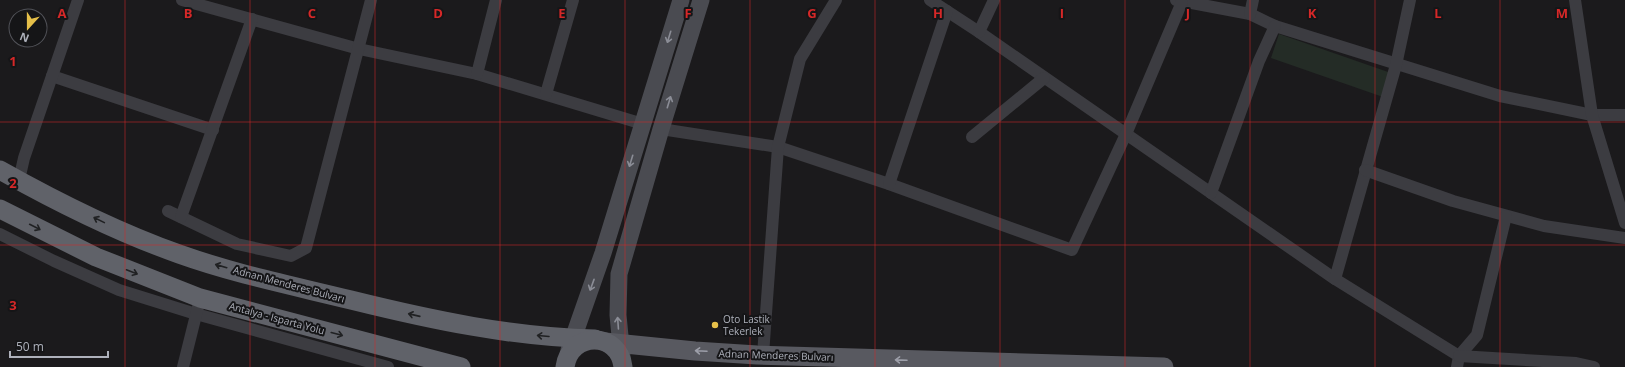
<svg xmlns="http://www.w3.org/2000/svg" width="1625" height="367" font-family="'Open Sans',sans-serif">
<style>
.green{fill:#242c26}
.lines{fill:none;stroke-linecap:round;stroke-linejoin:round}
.minor{stroke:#3c3c41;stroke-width:12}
.secondary{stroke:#4a4b51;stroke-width:17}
.primary{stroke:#585960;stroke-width:19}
.trunk{stroke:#606269;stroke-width:19}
.oneway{stroke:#8b8d96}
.oneway2{stroke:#202123}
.oneway3{stroke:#9d9fa9}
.grid{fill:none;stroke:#d62828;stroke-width:1;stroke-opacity:0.55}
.poi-dot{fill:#e5bf49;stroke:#151517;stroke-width:1.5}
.labels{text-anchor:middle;stroke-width:4;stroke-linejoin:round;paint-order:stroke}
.street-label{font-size:10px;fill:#aeb1bb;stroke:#151517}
.poi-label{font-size:10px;fill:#aeb1bb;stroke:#151517;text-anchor:start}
.grid-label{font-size:13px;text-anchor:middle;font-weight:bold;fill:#d62828;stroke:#151517;stroke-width:4;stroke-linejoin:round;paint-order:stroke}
</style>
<rect width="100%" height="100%" fill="#1b1a1c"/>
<polygon class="green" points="1279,34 1391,73 1383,97 1271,58"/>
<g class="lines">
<g class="minor">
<polyline points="182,0 359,49 477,74 643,124"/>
<polyline points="930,0 979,32 1335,279"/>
<polyline points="1176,0 1250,14 1275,26 1500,96 1592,115 1625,115"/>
<polyline points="1410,0 1396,65 1335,279 1459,356 1457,367"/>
<polyline points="1575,0 1592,115 1625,223"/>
<polyline points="1250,14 1253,0"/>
<polyline points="979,32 994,0"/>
<polyline points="477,74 496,0"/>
<polyline points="52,76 213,130"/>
<polyline points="546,94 573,0"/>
<polyline points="661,129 778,147 889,184 1072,250 1126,134 1182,2"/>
<polyline points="972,137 1044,78"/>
<polyline points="1365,170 1453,201 1544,226 1625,238"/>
<polyline points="19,180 24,158 78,0"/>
<polyline points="889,184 947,11"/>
<polyline points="1211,193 1259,61 1275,26"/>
<polyline points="168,211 237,244 291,256 306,248 371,0"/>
<polyline points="181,217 252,19"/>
<polyline points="0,234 54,261 119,290 196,314 388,367"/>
<polyline points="763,355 778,147 800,59 836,0"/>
<polyline points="1459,356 1477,335 1506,216"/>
<polyline points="1459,356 1576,363 1594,367"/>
<polyline points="183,367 198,307"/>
</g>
<g class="secondary">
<polyline points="569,350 603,253 681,0"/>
<polyline points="622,357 618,315 619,274 661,129 701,0"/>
</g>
<polyline class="primary" points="605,342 695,351 757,355 1164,367"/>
<g class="trunk">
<path d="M0,170C57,202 117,232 179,254C235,274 294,286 351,300C432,320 512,337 595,339"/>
<polyline points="0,209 96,257 200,298 461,367"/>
<path d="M565,367C570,331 619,331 623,367"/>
</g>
</g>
<defs><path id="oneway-shaft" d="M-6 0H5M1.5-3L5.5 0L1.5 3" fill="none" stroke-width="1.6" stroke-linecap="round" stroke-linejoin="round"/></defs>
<g class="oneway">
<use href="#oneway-shaft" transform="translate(669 37) rotate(107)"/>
<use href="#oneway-shaft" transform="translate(669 102) rotate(-73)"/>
<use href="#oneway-shaft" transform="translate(631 161) rotate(107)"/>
<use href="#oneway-shaft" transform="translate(592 285) rotate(110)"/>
<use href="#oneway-shaft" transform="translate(618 323) rotate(-94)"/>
</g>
<g class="oneway2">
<use href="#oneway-shaft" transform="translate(99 220) rotate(-154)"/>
<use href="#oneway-shaft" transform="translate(35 227) rotate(27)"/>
<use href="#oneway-shaft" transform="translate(221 266) rotate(-164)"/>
<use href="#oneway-shaft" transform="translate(132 272) rotate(21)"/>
<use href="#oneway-shaft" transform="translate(414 315) rotate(-167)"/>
<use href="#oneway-shaft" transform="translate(337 334) rotate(15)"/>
<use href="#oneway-shaft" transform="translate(543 336) rotate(-175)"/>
</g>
<g class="oneway3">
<use href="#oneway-shaft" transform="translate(701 351) rotate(-177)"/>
<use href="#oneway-shaft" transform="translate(901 360) rotate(-178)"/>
</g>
<path class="grid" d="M125,0V367M250,0V367M375,0V367M500,0V367M625,0V367M750,0V367M875,0V367M1000,0V367M1125,0V367M1250,0V367M1375,0V367M1500,0V367M0,122H1625M0,245H1625"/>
<circle class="poi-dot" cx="715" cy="325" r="4"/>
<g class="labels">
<g class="street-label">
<text transform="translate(289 284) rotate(15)" y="4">Adnan Menderes Bulvarı</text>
<text transform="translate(277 318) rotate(15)" y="4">Antalya - Isparta Yolu</text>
<text transform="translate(776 355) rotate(2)" y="4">Adnan Menderes Bulvarı</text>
</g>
<g class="poi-label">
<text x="723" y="323">Oto Lastik<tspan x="723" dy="12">Tekerlek</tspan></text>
</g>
</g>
<g class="grid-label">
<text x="62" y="18">A</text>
<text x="188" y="18">B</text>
<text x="312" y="18">C</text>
<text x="438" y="18">D</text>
<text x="562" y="18">E</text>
<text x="688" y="18">F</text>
<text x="812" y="18">G</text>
<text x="938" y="18">H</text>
<text x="1062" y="18">I</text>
<text x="1188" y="18">J</text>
<text x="1312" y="18">K</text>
<text x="1438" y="18">L</text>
<text x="1562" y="18">M</text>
<text x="13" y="66">1</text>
<text x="13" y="188">2</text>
<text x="13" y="310">3</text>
</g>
<g transform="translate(28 28) rotate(201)"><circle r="19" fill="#151517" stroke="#525359"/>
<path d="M0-3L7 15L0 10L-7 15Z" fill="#e5bf49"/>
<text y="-6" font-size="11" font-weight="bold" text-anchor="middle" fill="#aeb1bb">N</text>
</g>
<path d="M10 351v6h98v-6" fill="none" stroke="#aeb1bb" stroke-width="2"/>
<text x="16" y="351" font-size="12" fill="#aeb1bb" stroke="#151517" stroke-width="3" paint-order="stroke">50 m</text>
</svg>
